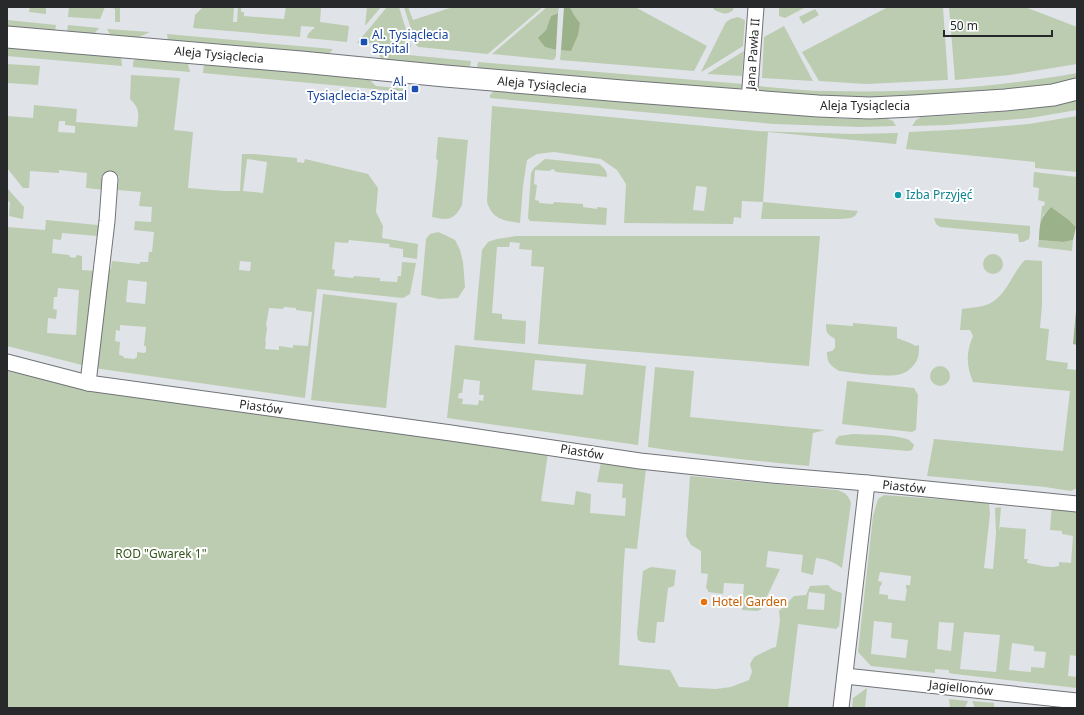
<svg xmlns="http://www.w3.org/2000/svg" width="1084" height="715" font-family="'Noto Sans',sans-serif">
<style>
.green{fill:#bcccb0;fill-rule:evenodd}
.forest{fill:#9ab18a}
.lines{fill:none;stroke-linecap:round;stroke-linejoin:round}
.street-casing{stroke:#707377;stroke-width:17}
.secondary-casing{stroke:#707377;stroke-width:23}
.street{stroke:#fff;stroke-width:15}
.secondary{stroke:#fff;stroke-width:21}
.transit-dot{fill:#1a4fb4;stroke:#fff;stroke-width:1.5}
.culture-dot{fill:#0f9aa8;stroke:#fff;stroke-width:1.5}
.food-dot{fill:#e8710a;stroke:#fff;stroke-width:1.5}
.labels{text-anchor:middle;stroke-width:4;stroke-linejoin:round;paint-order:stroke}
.transit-label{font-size:12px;fill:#164399;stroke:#fff;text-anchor:start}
.street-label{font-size:12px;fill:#28292b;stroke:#fff}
.culture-label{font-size:12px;fill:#0d838f;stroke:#fff;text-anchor:start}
.park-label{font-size:12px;fill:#37541b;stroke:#fff}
.food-label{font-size:12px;fill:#c56008;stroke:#fff;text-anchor:start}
</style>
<rect width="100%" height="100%" fill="#e0e3e8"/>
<g class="green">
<polygon points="30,7 46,7 46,14 29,12"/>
<polygon points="69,7 105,7 100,19 68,17"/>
<polygon points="111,7 120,7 120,22 115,22 115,9"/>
<polygon points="203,7 234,7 233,22 237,22 238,7 241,7 241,12 244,12 244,16 284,19 286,7 321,7 320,22 349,26 347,42 307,38 308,34 315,27 301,26 300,37 193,28 195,15"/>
<polygon points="367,7 381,7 365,26"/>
<polygon points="387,7 399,7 411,46 410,47 368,43 368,40 361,39 361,43 357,43"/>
<polygon points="404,7 408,7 413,20 453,7 543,7 489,53 487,54 419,47 416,45"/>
<path d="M547,7H559L558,13L551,16L546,30L539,38L545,47L556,50C556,53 557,58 553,60L492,54Z"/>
<polygon points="570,7 635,7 707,46 694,71 560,60 561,50 571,50 580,23 574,15"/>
<path d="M714,7H734L733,10C727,16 720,13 713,9Z"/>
<polygon points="779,7 806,7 785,18 779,16"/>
<polygon points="888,7 943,7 948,80 866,84 819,81 802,52"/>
<polygon points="949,7 1025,7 1077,27 1077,64 1010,75 955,80"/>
<polygon points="815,9 819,15 803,24 799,17"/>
<polygon points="738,17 745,20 743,46 703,71 701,72 726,22 731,19"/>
<polygon points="7,20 56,25 55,31 7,27"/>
<polygon points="68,25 99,28 94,34 67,32"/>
<polygon points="784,26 813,81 762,78 764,37"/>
<polygon points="107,29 150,32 137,38 111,36"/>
<polygon points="167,34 332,49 333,49 328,55 171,41 168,40"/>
<polygon points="7,47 121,57 122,66 7,56"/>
<polygon points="744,51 742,76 707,74"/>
<polygon points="377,52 471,61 470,67 382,60"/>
<polygon points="136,58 188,64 190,72 133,67 133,62"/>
<path d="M478,62L743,84C742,89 738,90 733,91L477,68Z"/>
<polygon points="7,64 40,66 38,85 7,83"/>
<polygon points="204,64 369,79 376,86 406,89 406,92 203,73"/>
<path d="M1077,73V80L1026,88L874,98L762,93L758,90L757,86C781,88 806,91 830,91C913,93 995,88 1077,73Z"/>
<path d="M131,75L180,78L174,130L193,132L188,188L225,191H240L242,154H254L297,158V162L304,163L305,159L368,174L378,188L376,212L383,226L382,238L418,244L417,259L403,257V249L389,247L390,244L349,240L348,243L335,242L332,269L335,270L334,276L353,278L354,276L380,278V281L397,282L398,276H401L402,262L416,263L410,294L403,298L317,289L305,398L94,368L107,268L111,269L112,261L140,264V262H148L149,252H152L154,232L134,230L135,221L151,222L152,207L139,206L141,192L118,190L119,176L107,175L105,190L86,188L87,173L59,170V173L30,171L29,188H23L7,168V116L33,118L34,105L77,109L76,122L137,127C139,115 140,108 130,99ZM59,121H65V125L75,126V133L58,132ZM247,159L267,162L263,193L243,191ZM240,261L251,262L250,271L239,270ZM128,280L147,282L145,304L126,302ZM284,307L296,308V310L312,312L308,346L293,345V348L279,346V350L265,349L266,342H265L267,329L266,323L267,320L269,308L283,309ZM120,325L146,327L144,345L146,347V352L144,353L137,352V357L134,359L124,358L123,356L119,355L120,342L115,341L116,330L120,331Z"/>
<polygon points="496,90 806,116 846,119 885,118 893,121 896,126 861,127 774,124 490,98 490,95 494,91"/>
<polygon points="1077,100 1077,110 1030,118 948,125 912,126 916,120 921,117 974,114 1009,111"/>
<path d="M492,106L758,131L853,134L898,133L896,144L768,132L763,202L858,211L855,216L851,218L841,219H761L763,202L742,201L741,218L734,217L733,224L624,223L626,184L617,170L601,159L554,152L537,154L527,160L523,186L520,223C504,221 492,219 487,202ZM696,186L707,187L704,211L693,210Z"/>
<polygon points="1077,116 1077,172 1035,168 1035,162 906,149 909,132 969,129 1029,124"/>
<path d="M438,137L468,140L462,205C454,220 449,221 432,217L438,160L436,159Z"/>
<path d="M545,159L599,164C604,168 607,170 607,177L556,172L553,169L549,171L535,170L534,184L537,185L535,200L539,201V203L553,204L554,202L583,204V207L597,209V207L607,208L606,225L530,221L528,218L531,173L534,168Z"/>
<polygon points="1034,172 1077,177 1077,227 1076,227 1069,220 1051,207 1043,215 1040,224 1042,206 1044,206 1045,202 1038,200 1039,188 1033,187"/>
<polygon points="7,188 24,207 23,219 9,216 10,202 7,201"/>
<polygon points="934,218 1030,226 1030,233 1029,239 1023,242 1019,242 1018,234 940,227 936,224"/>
<path d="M46,220L98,225V236L62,233L61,240L53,239L52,253L69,255L70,257L75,258L77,255L82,256V270L96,271L86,366L7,346V227L45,230ZM58,288L79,290L76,335L47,333L48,318L56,319L57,310L53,309L54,297H57Z"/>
<polygon points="438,232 445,235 455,240 460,250 463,262 465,287 458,298 439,299 421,295 426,239 430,234"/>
<polygon points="517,236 820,236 809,366 538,344 544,267 531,266 532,250 519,249 520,243 510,242 509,247 497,247 492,313 502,314 502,319 526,321 525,344 474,340 478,293 482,250 488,242 497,239"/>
<polygon points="1039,240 1063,242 1073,240 1072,251 1038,247"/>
<circle cx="993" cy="264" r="10"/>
<path d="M1025,260L1042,261V305L1040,328L1049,329L1046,360L1068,363L1067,369L1077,370V488L1071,491L1045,487L927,476L934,439L1063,451L1070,391L973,382C966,364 966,353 973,336L970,330H960L962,309C970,308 982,307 989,304C1007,295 1012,273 1025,260Z"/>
<polygon points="323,294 397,303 386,408 311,400"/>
<path d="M853,323L897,327V338L910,343L916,346L919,345C919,349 919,354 918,357C916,365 908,372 901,374C888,378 854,373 839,371C830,365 827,363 827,352L832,351L835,348V339C827,334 826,333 826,324L853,326Z"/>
<path d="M455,345L646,366L638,445L447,418ZM535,360L586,364L583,395L532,390ZM464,379L480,381L479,395H484L483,401L479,400L478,405L462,404L463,399L458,398L459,393H462Z"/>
<circle cx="940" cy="376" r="10"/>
<path d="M655,367L694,371L690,417L825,430L813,433L809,466C755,461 701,455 648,447Z"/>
<path d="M7,371L86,389L548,453L541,501L574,505L576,491L591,494L590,513L625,516L626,498H622L623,484L597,482L601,462L646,468L637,549L625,548L623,577L619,665L670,670L679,687L716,689L731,687L749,680L752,672L750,664L754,657L772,648L776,647L780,621L779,611L794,596L806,595L810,586L828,585L833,590L842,593L839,627H837V629L798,624L788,708H7ZM809,592L825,594L824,610L807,609Z"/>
<polygon points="847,381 914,388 918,395 916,430 912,432 842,424"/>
<path d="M853,434C869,435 891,434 907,439C910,440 912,443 914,445L912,450L908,451L839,445L835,444L836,439L839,436Z"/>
<path d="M690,476L837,490C845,493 848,494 851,503L842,568C834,562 826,559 816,558L813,575L801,572L803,555L768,551L766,567L780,569L761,609L758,611L742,610L744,584L724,583L723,594L708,592V590L706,588L708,574L701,573V551L691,545L686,536Z"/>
<path d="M884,495L989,503L990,514L984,568L993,569L996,533L995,508L1001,507L999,531L1000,527L1026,529L1024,559H1028L1027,563C1038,564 1047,569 1059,566V562L1071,563L1073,536L1062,534V531L1050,530L1052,505L1077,508V656L1070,655L1068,676L1077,677V688L955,674L949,673V670L935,669V673L871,666L858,652L873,516L878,499ZM880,572L911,576L910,585H906V589H907L905,601L888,599V595L879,594L880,586H881L882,582L878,581ZM874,621L892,623L891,638L908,640L906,658L871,654ZM939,622L954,623L951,651L937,649ZM964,632L1000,635L996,672L960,669ZM1012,643L1034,646V651L1046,652L1044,668L1031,667V672L1009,670Z"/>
<polygon points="651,567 676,570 674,586 668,588 664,622 657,622 655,643 642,642 638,640 637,634 643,571"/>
<polygon points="867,688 865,708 852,708 853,698"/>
<polygon points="949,699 968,701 965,708 950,708"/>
<polygon points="972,701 994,703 994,708 975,708"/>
</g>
<g class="forest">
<polygon points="564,7 570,7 574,15 580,23 578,35 571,51 561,50"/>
<polygon points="558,13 556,50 545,47 538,38 546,30 551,16"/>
<path d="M1051,207L1069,220L1076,227L1073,240L1063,242L1039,240C1040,224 1039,219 1051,207Z"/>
<polygon points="1077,300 1077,345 1073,344"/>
</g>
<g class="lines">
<defs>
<g id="street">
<polyline points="749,101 756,7"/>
<polyline points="7,362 88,383 451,433 640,461 772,475 867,483 1077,504"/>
<polyline points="88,383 107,221 110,179"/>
<polyline points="845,676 1077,701"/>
<polyline points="841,708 867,483"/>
</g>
<polyline id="secondary" points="7,37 301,62 445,76 622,91 818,106 870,108 913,106 1005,100 1053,95 1077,89"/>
</defs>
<use href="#street" class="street-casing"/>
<use href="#secondary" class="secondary-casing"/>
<use href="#street" class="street"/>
<use href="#secondary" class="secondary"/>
</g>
<g class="transit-dot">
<rect x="360" y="38" width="8" height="8" rx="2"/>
<rect x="411" y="85" width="8" height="8" rx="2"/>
</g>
<circle class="culture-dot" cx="898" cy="195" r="4"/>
<circle class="food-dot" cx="704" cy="602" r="4"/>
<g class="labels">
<g class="transit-label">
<text x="372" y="39">Al. Tysiąclecia<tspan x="372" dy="14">Szpital</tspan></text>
<text x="407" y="86" text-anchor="end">Al.<tspan x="407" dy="14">Tysiąclecia-Szpital</tspan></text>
</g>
<g class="street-label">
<text transform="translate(753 54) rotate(-86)" y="4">Jana Pawła II</text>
<text transform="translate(219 55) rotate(5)" y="4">Aleja Tysiąclecia</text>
<text transform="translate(542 85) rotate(5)" y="4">Aleja Tysiąclecia</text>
<text x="865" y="110">Aleja Tysiąclecia</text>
<text transform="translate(261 407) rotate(8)" y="4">Piastów</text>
<text transform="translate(582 452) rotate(9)" y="4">Piastów</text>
<text transform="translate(904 487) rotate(6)" y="4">Piastów</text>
<text transform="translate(961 688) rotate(6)" y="4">Jagiellonów</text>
</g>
<g class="culture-label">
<text x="906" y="199">Izba Przyjęć</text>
</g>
<g class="park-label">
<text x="161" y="558">ROD "Gwarek 1"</text>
</g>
<g class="food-label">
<text x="712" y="606">Hotel Garden</text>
</g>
</g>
<rect width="1084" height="715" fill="none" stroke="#28292b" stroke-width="16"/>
<path d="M944 30v6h108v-6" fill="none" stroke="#28292b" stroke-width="2"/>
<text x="950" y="30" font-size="12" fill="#28292b" stroke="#ffffff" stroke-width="3" paint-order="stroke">50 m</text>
</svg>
